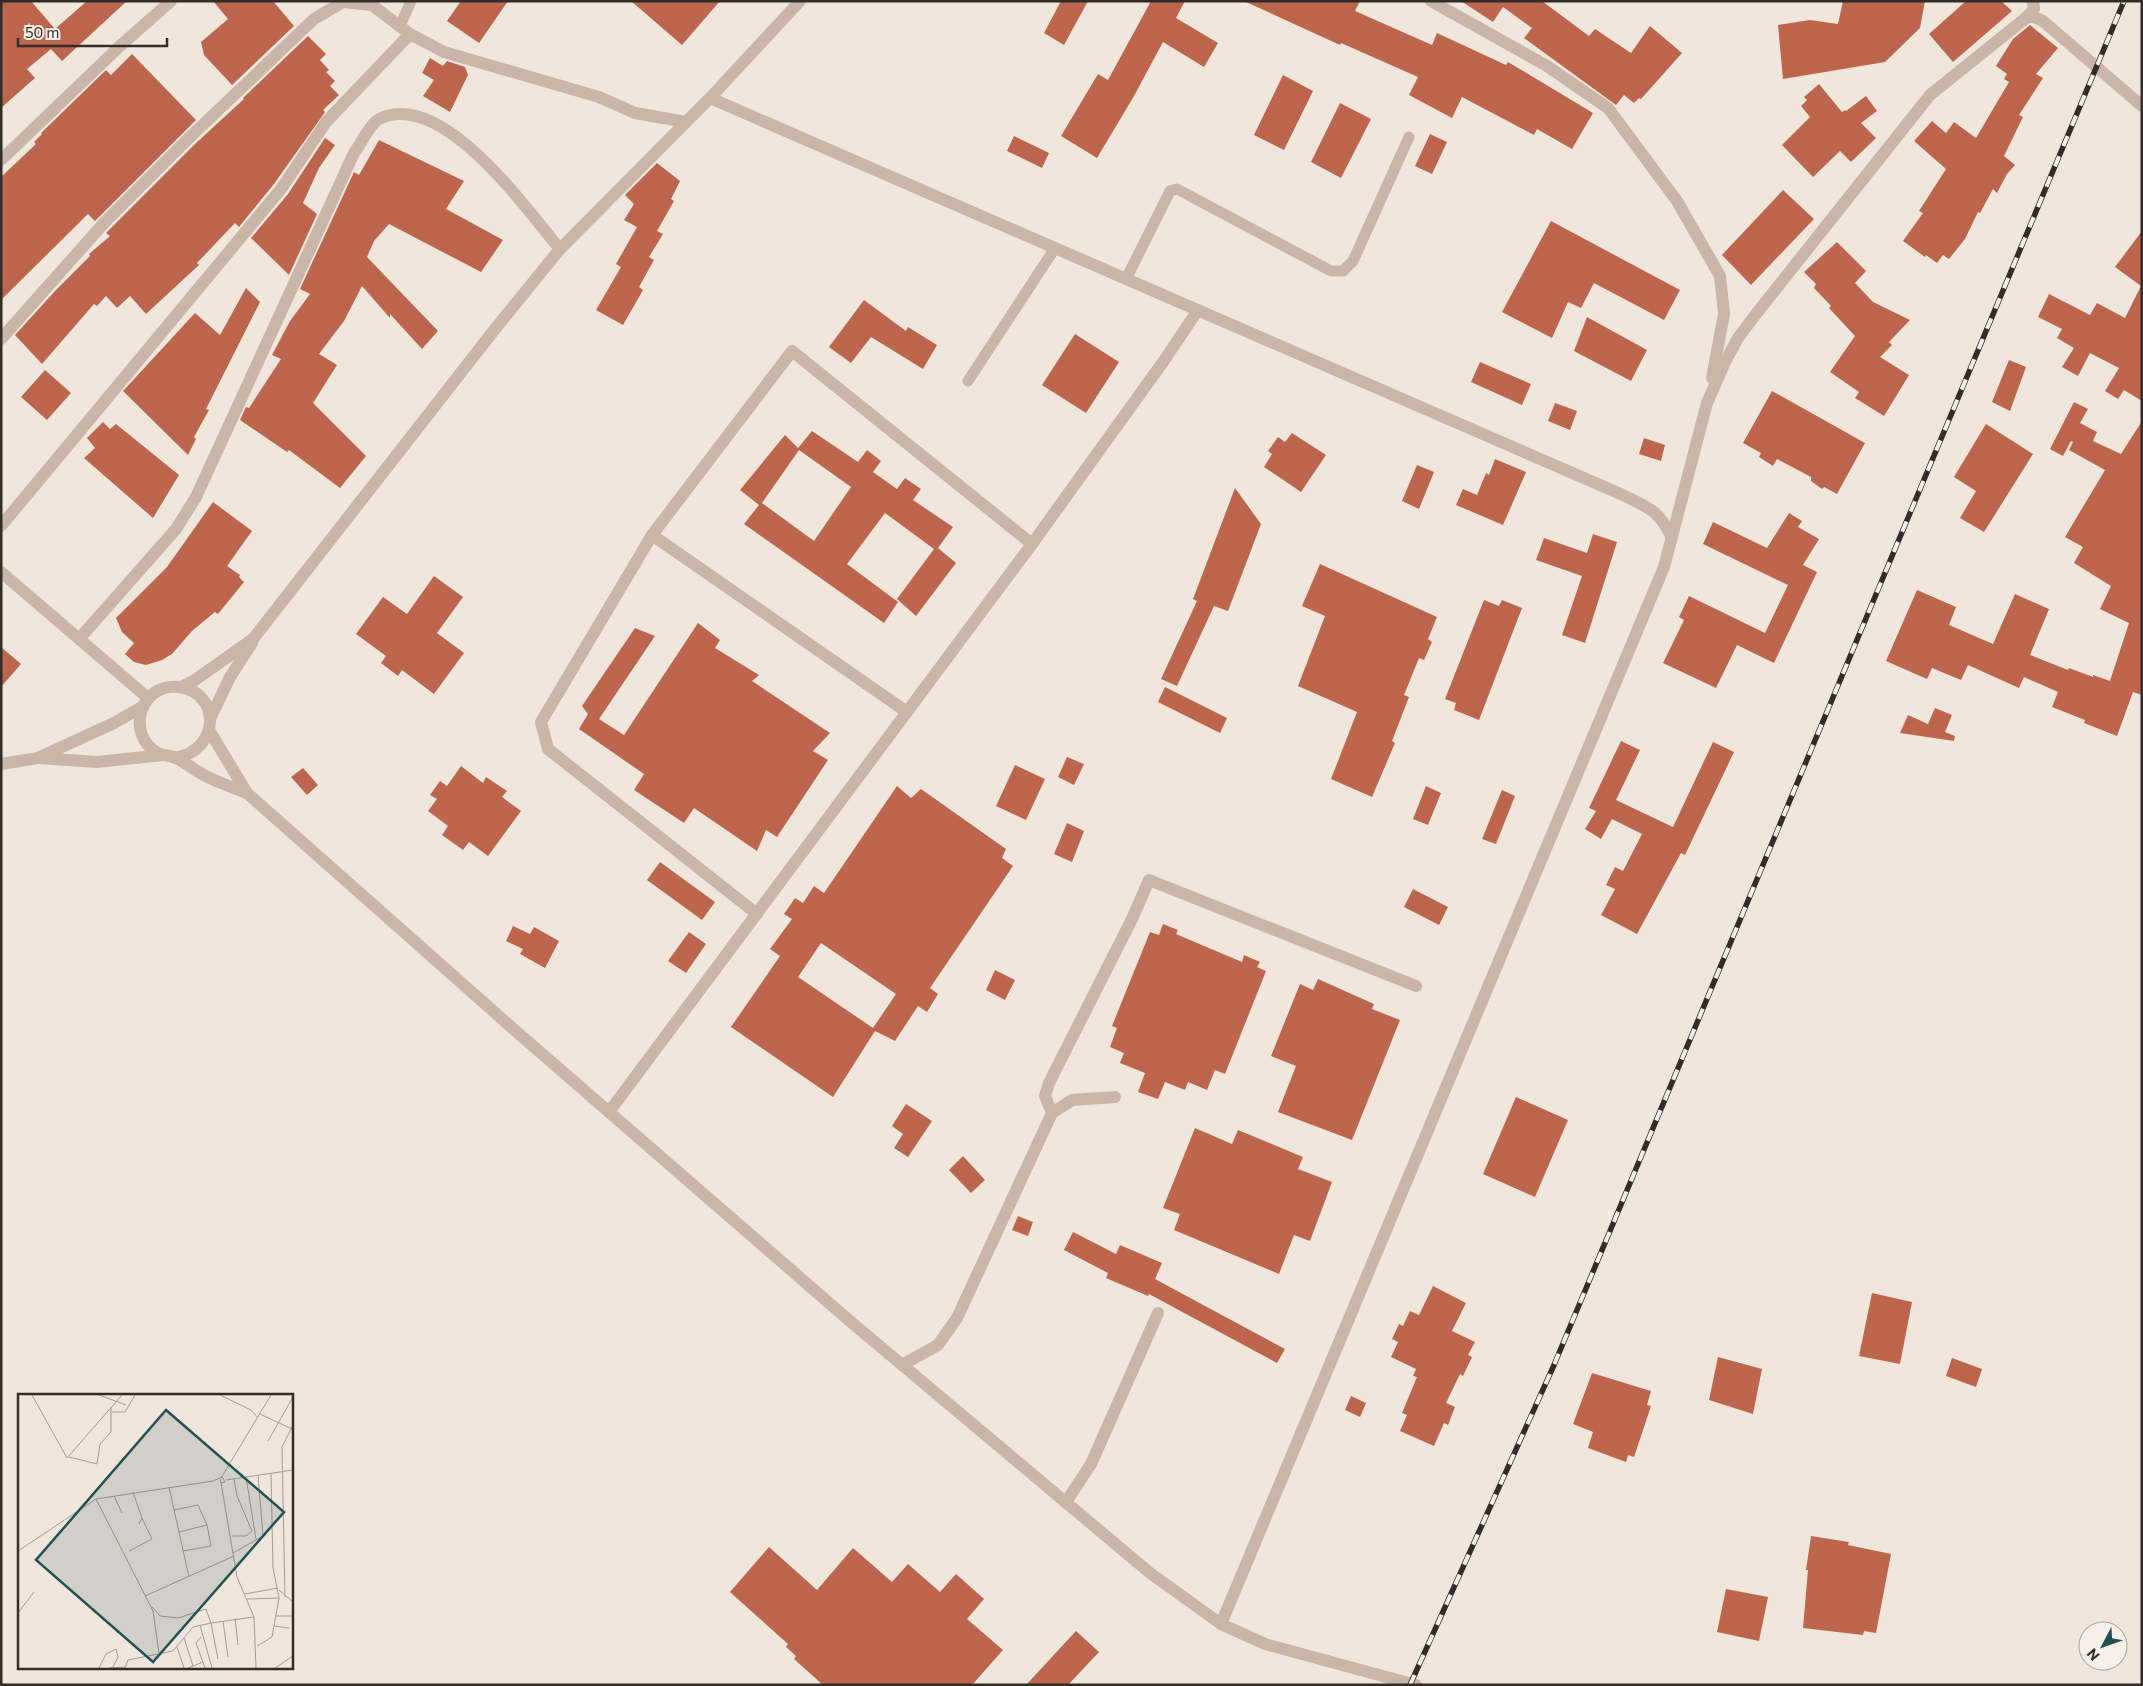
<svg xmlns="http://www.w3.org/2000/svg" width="2143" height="1686" font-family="Commissioner,sans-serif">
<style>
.building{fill:#bc664e;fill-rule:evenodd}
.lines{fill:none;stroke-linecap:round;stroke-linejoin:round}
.lane{stroke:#c7b6a9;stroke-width:11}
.street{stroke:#c7b6a9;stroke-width:12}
.rail-casing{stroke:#352c28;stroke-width:5.5}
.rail{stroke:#f8f0e8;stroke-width:4;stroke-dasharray:11;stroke-linecap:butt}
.inset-road{fill:none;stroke:#a59c94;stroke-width:1}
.view{fill:#215153;fill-opacity:0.15;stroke:#215153;stroke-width:2.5}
.inset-edge{fill:none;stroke:#352c28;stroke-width:2.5}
</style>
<rect width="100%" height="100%" fill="#f0e6dc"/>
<g class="building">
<polygon points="1,1 31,1 55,29 87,1 127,1 62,61 51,49 27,69 35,78 1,108"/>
<polygon points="213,1 273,1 294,26 232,85 204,55 201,42 228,19"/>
<polygon points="461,1 508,1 479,43 447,21"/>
<polygon points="631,1 720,1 682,45"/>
<polygon points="1061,1 1088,1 1064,45 1044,33"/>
<polygon points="1151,1 1185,1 1176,18 1218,43 1204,67 1163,42 1134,96 1097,158 1061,136 1098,74 1108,80"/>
<polygon points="1244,1 1360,1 1355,11 1432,45 1437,33 1506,65 1508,62 1593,113 1572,149 1537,129 1534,135 1462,97 1452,118 1409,95 1418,77 1341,43 1340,45"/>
<polygon points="1461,1 1542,1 1589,36 1595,29 1631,53 1650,26 1682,53 1641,99 1639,98 1634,103 1624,95 1616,105 1524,38 1532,28 1503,7 1493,22"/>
<polygon points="1843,1 1925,1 1920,28 1885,62 1783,79 1778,25 1810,20 1838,24"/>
<polygon points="1966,1 2001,1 2012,11 1953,62 1929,34"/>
<polygon points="2030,25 2058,48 2036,74 2043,78 2019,115 2023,117 2004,156 2015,165 2007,174 1997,193 1993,189 1980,213 1978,212 1965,239 1949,259 1943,255 1937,263 1926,255 1925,257 1903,241 1923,213 1919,211 1946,169 1914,141 1932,121 1946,133 1954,122 1976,138 2009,82 2004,79 2007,74 1996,66 2013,39"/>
<polygon points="308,36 326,54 320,60 329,70 326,72 335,81 330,86 339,95 323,110 325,112 274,184 239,227 235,223 197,263 199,265 146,314 130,296 117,308 106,296 97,306 94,304 42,364 15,335 56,290 90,256 89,254 110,236 106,233 196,143 244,99 243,98"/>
<polygon points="132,54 196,120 95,221 88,214 1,300 1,177 36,144 34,142 42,134 41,133 106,70 111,75"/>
<polygon points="430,58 443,66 447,61 465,67 468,75 450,112 423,96 434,80 422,73"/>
<polygon points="1283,75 1313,91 1284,150 1254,135"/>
<polygon points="1819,84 1842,112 1845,110 1846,111 1866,96 1877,111 1861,123 1876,138 1851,162 1840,151 1813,177 1782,145 1810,117 1801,106 1807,100 1804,97"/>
<polygon points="1340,103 1371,119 1341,178 1311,162"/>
<polygon points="1430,134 1447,142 1432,174 1415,166"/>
<polygon points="1014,136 1049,153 1042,168 1007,151"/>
<polygon points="325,138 335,145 319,168 303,203 317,214 289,275 251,238 288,194"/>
<polygon points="379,140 464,181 446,209 503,240 481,272 389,224 374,241 367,257 438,331 422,349 390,314 390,318 362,286 344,321 319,354 337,365 313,403 366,456 340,488 289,450 287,452 240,420 246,407 249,408 281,359 272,355 290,321 310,294 300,289 354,172 359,175"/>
<polygon points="657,163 680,181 671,199 674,201 657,231 663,234 649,257 654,260 639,287 643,290 623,325 596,310 621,267 616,264 637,227 624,220 634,204 625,195"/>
<polygon points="1783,190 1814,219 1751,285 1722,255"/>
<polygon points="1551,221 1680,290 1664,320 1594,283 1581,308 1568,302 1552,338 1502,312"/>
<polygon points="2142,231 2142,401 2124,390 2118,399 2105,391 2119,368 2090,353 2078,376 2062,367 2074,348 2057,338 2062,329 2038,317 2049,294 2090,315 2097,303 2125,318 2141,286 2115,267"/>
<polygon points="1837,242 1866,271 1855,283 1873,302 1910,320 1889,342 1892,345 1880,357 1909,375 1884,416 1855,398 1859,392 1830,372 1855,336 1829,308 1831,306 1814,288 1816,284 1804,272"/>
<polygon points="246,288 260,302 206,409 209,410 194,437 196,439 188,455 123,391 195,313 220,335"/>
<polygon points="864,300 906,331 908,327 937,345 923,369 871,337 851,363 829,347"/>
<polygon points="1587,317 1647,350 1631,381 1574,351"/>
<polygon points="1075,334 1119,362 1086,413 1042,385"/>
<polygon points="2009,360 2026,367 2010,411 1992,402"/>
<polygon points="1480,362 1531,384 1522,405 1471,382"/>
<polygon points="45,370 71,393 47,420 21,397"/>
<polygon points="1772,391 1865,443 1837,494 1824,487 1822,489 1811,481 1811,477 1777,459 1773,466 1759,457 1761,453 1743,443"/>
<polygon points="2074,402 2088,409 2080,423 2097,432 2093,441 2121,454 2142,421 2142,695 2133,692 2117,736 2084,723 2085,720 2052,707 2058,692 2024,677 2019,688 1968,665 1961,680 1932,668 1927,679 1886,661 1917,590 1956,607 1949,625 1993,644 2015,594 2049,609 2030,655 2068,670 2069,668 2093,677 2093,675 2110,681 2129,623 2100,609 2111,586 2074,563 2083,547 2065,537 2105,470 2069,450 2073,442 2071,441 2063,456 2050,449"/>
<polygon points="1555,403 1577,411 1570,430 1548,421"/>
<polygon points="103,422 110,429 116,424 179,475 153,518 84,458 95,448 87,438"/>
<polygon points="1986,424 2033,454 1984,532 1960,518 1976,491 1954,477"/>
<path d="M812,431L858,462L867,450L881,461L873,472L897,489L905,478L921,489L913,500L953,527L938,548L956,563L916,616L897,599L934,549L885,513L847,564L898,602L884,623L744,524L759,505L740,490L785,435L798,448ZM799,450L851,487L814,541L762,503Z"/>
<polygon points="1292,433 1326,455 1301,492 1264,467 1272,454 1268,451 1278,437 1285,442"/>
<polygon points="1644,438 1665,445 1661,461 1639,454"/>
<polygon points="1495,459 1526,472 1503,525 1456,505 1463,489 1477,495 1486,473 1489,475"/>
<polygon points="1417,465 1434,472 1419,509 1402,501"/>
<polygon points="1235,488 1261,524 1228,611 1214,606 1177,686 1161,679 1197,601 1193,599"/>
<polygon points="213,502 252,531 227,566 240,575 239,577 244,582 218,614 215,612 192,631 172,654 162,660 146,665 134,662 125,654 134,643 122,632 116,618 167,567"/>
<polygon points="1789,513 1802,521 1798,527 1819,539 1803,565 1817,572 1774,663 1737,645 1716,688 1663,663 1684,620 1679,617 1689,596 1765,633 1788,585 1703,544 1713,522 1767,548"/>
<polygon points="1593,534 1617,542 1585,643 1562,635 1582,576 1536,560 1544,538 1587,553"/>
<polygon points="1320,564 1437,617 1428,639 1432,642 1424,660 1419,658 1404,695 1409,697 1392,741 1395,743 1372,797 1331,779 1357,712 1298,686 1325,616 1302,606"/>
<polygon points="434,576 463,597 437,633 464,653 434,694 402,670 398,676 381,663 386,656 356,634 383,597 407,614"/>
<polygon points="1484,600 1499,606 1502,600 1522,608 1479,720 1454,710 1456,703 1445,699"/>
<polygon points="698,623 720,640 715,648 759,675 752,681 830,733 813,751 828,760 777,837 766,830 757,851 694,808 684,823 634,790 644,774 579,729 588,714 582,706 635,628 655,636 599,719 624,735"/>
<polygon points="1,647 21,664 1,687"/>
<polygon points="1165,687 1227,718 1220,733 1158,702"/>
<polygon points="1935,708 1952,715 1945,732 1955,736 1954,741 1900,733 1908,715 1928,724"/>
<polygon points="1621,741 1640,750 1616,800 1673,827 1713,742 1734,752 1685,855 1681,853 1637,934 1601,915 1615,889 1606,885 1615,867 1623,871 1642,834 1612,819 1601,839 1585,829 1596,811 1589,808"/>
<polygon points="1067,757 1084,764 1074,785 1058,777"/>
<polygon points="1015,765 1045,779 1026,820 996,806"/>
<polygon points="461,766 483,783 486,777 507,791 502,797 521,811 488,856 469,842 463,850 442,835 448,826 428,811 437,799 430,795 440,781 447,786"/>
<polygon points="303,768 318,785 307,795 291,777"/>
<path d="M897,786L911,798L921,789L1006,849L1002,858L1013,866L930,988L938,994L927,1012L918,1006L895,1041L875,1031L833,1097L731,1027L780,956L770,949L792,919L784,914L795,898L803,903L814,886L824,893ZM821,943L896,994L873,1028L798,977Z"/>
<polygon points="1426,786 1441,793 1428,825 1413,819"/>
<polygon points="1502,790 1515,796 1496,844 1482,839"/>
<polygon points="1067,823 1084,831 1072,862 1054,854"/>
<polygon points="660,862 715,902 702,920 647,880"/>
<polygon points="1413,889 1448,907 1439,925 1404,907"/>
<polygon points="1163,924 1178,930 1176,934 1242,962 1244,955 1260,962 1257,967 1266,971 1225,1074 1215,1070 1207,1090 1188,1082 1185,1090 1165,1082 1158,1099 1138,1092 1145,1073 1120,1063 1124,1053 1110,1047 1117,1028 1112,1026 1150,932 1159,935"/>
<polygon points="513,926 530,934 534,927 559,941 545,968 520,954 523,949 506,941"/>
<polygon points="689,932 706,944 686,973 668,961"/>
<polygon points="995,970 1015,980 1005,1000 986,990"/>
<polygon points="1318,979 1374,1004 1372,1009 1400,1020 1352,1140 1278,1112 1296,1066 1271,1056 1300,984 1313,990"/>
<polygon points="1516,1097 1568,1120 1535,1197 1483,1174"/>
<polygon points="906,1104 932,1121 908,1157 894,1148 903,1134 892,1126"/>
<polygon points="1195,1128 1232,1144 1238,1130 1303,1157 1298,1169 1332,1182 1310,1241 1294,1235 1279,1274 1174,1230 1180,1214 1163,1208"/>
<polygon points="963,1156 985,1180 971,1193 949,1170"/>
<polygon points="1018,1216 1033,1222 1028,1236 1012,1230"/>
<polygon points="1073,1232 1116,1254 1120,1245 1162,1263 1155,1279 1285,1349 1277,1363 1149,1294 1148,1296 1106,1278 1108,1273 1064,1250"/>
<polygon points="1433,1286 1466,1303 1452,1331 1475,1342 1468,1355 1472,1357 1463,1376 1460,1374 1446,1403 1455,1407 1448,1425 1444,1423 1434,1446 1400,1431 1407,1415 1402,1413 1417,1377 1413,1376 1416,1369 1391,1357 1398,1342 1392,1339 1399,1324 1403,1326 1410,1311 1419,1315"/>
<polygon points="1872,1293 1912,1302 1900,1364 1859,1356"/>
<polygon points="1718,1357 1762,1369 1753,1414 1709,1400"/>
<polygon points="1952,1358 1982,1369 1976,1387 1946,1376"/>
<polygon points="1592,1373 1651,1391 1647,1405 1651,1406 1634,1457 1628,1455 1626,1462 1588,1448 1593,1432 1573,1424"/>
<polygon points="1351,1396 1366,1403 1360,1417 1345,1410"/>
<polygon points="1811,1536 1849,1542 1848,1545 1891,1554 1876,1633 1864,1631 1863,1635 1803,1628 1808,1570 1806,1570"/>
<polygon points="769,1547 817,1590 853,1548 892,1582 908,1564 940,1592 956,1574 984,1599 967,1619 1003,1650 972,1685 823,1685 794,1659 796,1656 786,1647 788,1644 730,1592"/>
<polygon points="1726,1589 1768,1597 1759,1641 1717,1632"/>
<polygon points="1076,1631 1099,1652 1068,1685 1026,1685"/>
</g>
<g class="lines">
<g class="lane">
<polyline points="400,26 411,1"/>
<polyline points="1126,279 1170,191 1177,189 1331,271 1343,271 1353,261 1409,137"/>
<polyline points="968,381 1055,248"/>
</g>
<g class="street">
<polyline points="1431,1 1547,66 1608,108 1677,201 1720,276 1724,314 1712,378"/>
<polyline points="2027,17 2034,17 2043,21 2142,106"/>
<path d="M710,98L1623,495C1647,507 1659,510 1671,536"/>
<polyline points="1,160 120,46 171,1"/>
<polyline points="1,339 104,223 190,137 314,19 343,2 372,5 410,34 444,52 599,97 635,113 686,122"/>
<polyline points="1,526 281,189 326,122 410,34"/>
<polyline points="652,535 541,722 548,749 757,914"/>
<polyline points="1,572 148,698"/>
<path d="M79,639L176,529L196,497L354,153C360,145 371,123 379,119C442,88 526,209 560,249"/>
<polyline points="181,687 195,680 253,639 495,329 560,249 710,98 800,1"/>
<polyline points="907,712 652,535 792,351 1032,544"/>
<polyline points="210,719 230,677 252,643"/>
<polyline points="209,730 247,793 518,1033 851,1322 1150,1573 1221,1624 1265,1644 1416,1685"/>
<polyline points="40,757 114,723 142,707"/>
<path d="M175,758C221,750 221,692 179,687C141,682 124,734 158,753C164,756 170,755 176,758C185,762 193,769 202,774C216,782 232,787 247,793"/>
<polyline points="1,764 38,758 97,762 163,755"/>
<polyline points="609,1112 1032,544 1163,362 1198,310"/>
<polyline points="1052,1113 1045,1096 1049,1083 1132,919 1149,880 1416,986"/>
<polyline points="902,1365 938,1345 957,1318 1052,1113 1072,1100 1115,1097"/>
<polyline points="1066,1502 1091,1464 1158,1313"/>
<polyline points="1221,1624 1664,567 1707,403 1724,364 1738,338 1756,314 1930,95 2027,17 2034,9 2033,1"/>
</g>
<defs>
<polyline id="rail" points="1410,1685 1554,1365 2124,1"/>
</defs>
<use href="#rail" class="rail-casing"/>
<use href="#rail" class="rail"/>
</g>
<g transform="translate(18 1394)">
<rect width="275" height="275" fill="#f0e6dc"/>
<path class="inset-road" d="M14,1L49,64L104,1M81,1L108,11M202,1L233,16L240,24M94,18H107L117,1M242,20L274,35M250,47L275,3M51,63L79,70L82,50L93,38V13M228,83L238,145M203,84L253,1M208,86L275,76M203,89L219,183L236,223L238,274M151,93L171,183M115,98L124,124L121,130M96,102L104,119M78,105L135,217L141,259M156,116L180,111L189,131M161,138L189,131L193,152L165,157M214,142H228L234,137L219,102L216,85M0,157L78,105L195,87L204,83L207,88L203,89L202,85M111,157L134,145L124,124M215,159L245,142L240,81M261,196L275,208M227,200L260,194M127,202L216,162M267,203L264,53L275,31M229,205L261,204M0,219L16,198M257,222H275M217,224L220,251M205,227L210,263M182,231L194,274M256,232L271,234M183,243L178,249L187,274M166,244L175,272M239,252L254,243L261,204L255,174L253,80M159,253L166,274M200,265L193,229L236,223M81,274L88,260L98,255L100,263L95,273M91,274L107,273M107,274L110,266L155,257L175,233L193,229L188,215L160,224L142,222L134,213M170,274L185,268M257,274L275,262"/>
<path class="view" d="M148,16L266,118L135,268L18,166Z"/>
<rect width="275" height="275" class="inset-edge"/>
</g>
<rect width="2143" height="1686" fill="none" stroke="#352c28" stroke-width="5"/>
<g transform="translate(2103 1646) rotate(229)"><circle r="24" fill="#f8f0e8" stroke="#aaa29b"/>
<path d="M0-4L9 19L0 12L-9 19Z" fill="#215153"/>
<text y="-8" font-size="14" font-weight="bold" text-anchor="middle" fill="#352c28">N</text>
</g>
<path d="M18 38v8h149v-8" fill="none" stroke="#352c28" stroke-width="2.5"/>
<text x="25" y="38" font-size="15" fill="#352c28" stroke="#f8f0e8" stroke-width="4" paint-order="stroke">50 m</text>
</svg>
